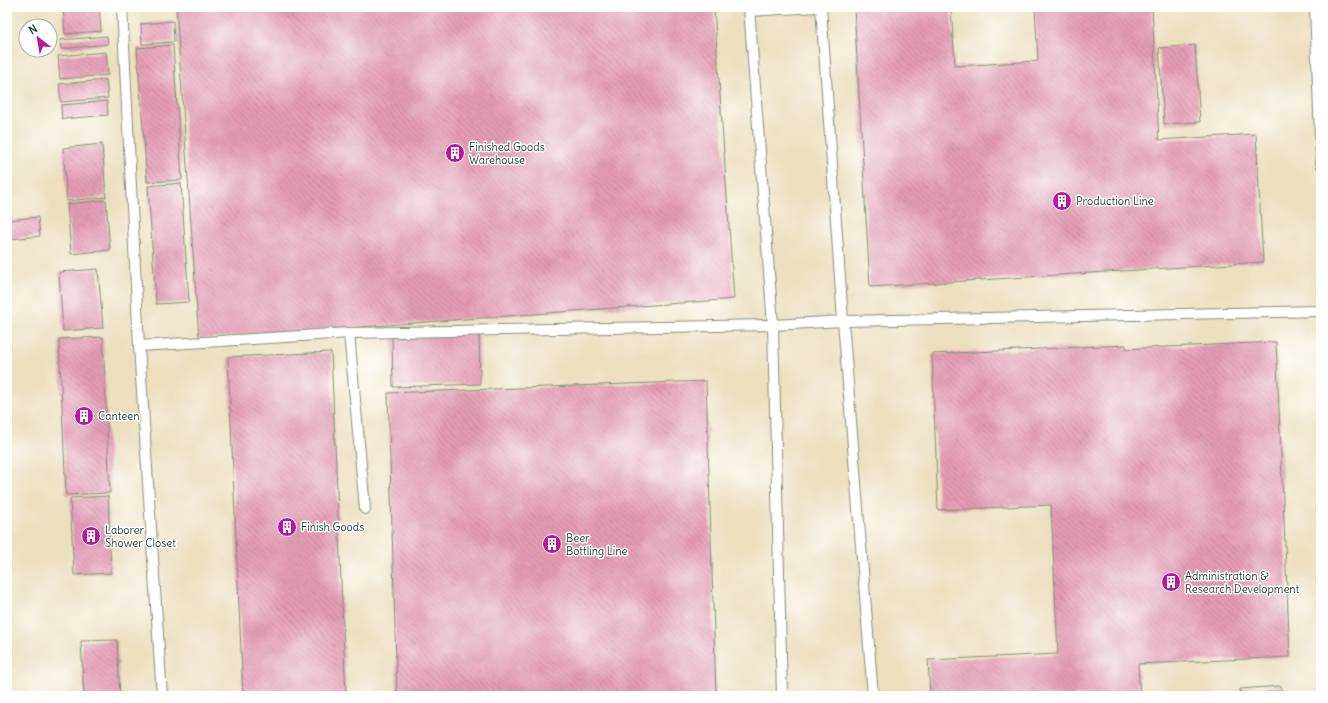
<svg xmlns="http://www.w3.org/2000/svg" width="1328" height="703" font-family="Delius,sans-serif">
<style>
.building{fill:url(#building-back-hatch)}
.lines{fill:none;stroke-linecap:round;stroke-linejoin:round}
.service-casing{stroke:#858e79;stroke-width:12}
.service{stroke:#fff;stroke-width:10}
.labels{text-anchor:middle;stroke-width:3;stroke-linejoin:round;paint-order:stroke}
.poi-label{font-size:11px;fill:#1f3d34;stroke:#fff;text-anchor:start}
</style>
<defs>
<pattern id="building-back-hatch" width="6" height="6" patternUnits="userSpaceOnUse"><rect width="6" height="6" fill="#e49db5"/><path d="M-1 5l2 2M0 0l6 6M5-1l2 2" fill="none" stroke="#b88194"/></pattern>
</defs>
<rect width="100%" height="100%" fill="#fff"/>
<filter id="ink" filterUnits="userSpaceOnUse"><feTurbulence type="fractalNoise" baseFrequency=".025" numOctaves="2"/><feDisplacementMap in="SourceGraphic" scale="8" xChannelSelector="R" yChannelSelector="G"/><feConvolveMatrix kernelMatrix="1 2 1 2 8 2 1 2 1" color-interpolation-filters="sRGB"/></filter>
<filter id="wash" filterUnits="userSpaceOnUse"><feTurbulence type="fractalNoise" baseFrequency=".012" numOctaves="4" result="noise"/><feDisplacementMap in="SourceGraphic" scale="16" xChannelSelector="R" yChannelSelector="G"/><feGaussianBlur stdDeviation="0.9" result="paint"/><feColorMatrix in="noise" values="0 0 0 0 0 0 0 0 0 0 0 0 0 0 0 0 0 1.4 0 .05"/><feComposite in="paint" operator="in"/></filter>
<g filter="url(#wash)">
<rect width="100%" height="100%" fill="#ebdfbe"/>
<g id="blocks">
<g class="building">
<polygon points="63,7 99,7 101,31 65,34"/>
<polygon points="176,7 714,7 734,299 199,339"/>
<polygon points="854,7 951,7 955,66 1038,61 1035,7 1152,7 1159,140 1256,134 1263,262 870,287"/>
<polygon points="173,21 174,42 142,44 141,24"/>
<polygon points="107,36 108,44 61,49 60,40"/>
<polygon points="173,45 182,180 147,182 137,48"/>
<polygon points="1195,45 1200,122 1164,124 1159,48"/>
<polygon points="106,52 108,75 60,79 58,56"/>
<polygon points="106,80 108,98 61,102 59,84"/>
<polygon points="107,101 108,115 62,119 61,105"/>
<polygon points="102,144 106,197 67,201 63,148"/>
<polygon points="181,183 189,302 156,304 148,186"/>
<polygon points="106,200 110,250 71,254 67,204"/>
<polygon points="38,217 40,236 11,239 10,220"/>
<polygon points="98,269 103,328 63,331 59,272"/>
<polygon points="479,333 480,384 393,387 392,335"/>
<polygon points="103,337 110,493 66,495 59,339"/>
<polygon points="1276,342 1290,657 1138,664 1140,696 930,696 928,660 1058,654 1051,505 938,510 932,354 1126,345 1126,349"/>
<polygon points="331,352 346,696 243,696 228,357"/>
<polygon points="706,381 716,696 397,696 388,393"/>
<polygon points="108,496 111,573 74,575 70,498"/>
<polygon points="117,640 120,696 84,696 81,641"/>
<polygon points="1281,686 1281,696 1241,696 1240,689"/>
</g>
</g>
</g>
<g filter="url(#ink)">
<use href="#blocks" fill-opacity="0" stroke="#858e79" stroke-width="1"/>
<g class="lines">
<defs>
<g id="service">
<polyline points="122,7 139,346 162,696"/>
<polyline points="749,7 773,325 782,696"/>
<polyline points="821,7 843,321 873,696"/>
<polyline points="1315,7 1321,164"/>
<polyline points="750,11 817,7"/>
<polyline points="349,333 365,509"/>
<polyline points="139,346 349,333 773,325 843,321 1321,311"/>
</g>
</defs>
<use href="#service" class="service-casing"/>
<use href="#service" class="service"/>
</g>
</g>
<defs>
<symbol id="building-disc" viewBox="-11 -11 22 22"><circle r="9.5" fill="#b5179e" stroke="#fff"/><path d="M-4-6H4V6H1V3H-1V6H-4ZM-2.5-4.3h1.7v1.8h-1.7ZM.8-4.3h1.7v1.8H.8ZM-2.5-1h1.7V.8h-1.7ZM.8-1h1.7V.8H.8Z" fill="#fff"/></symbol>
</defs>
<g fill-rule="evenodd">
<use href="#building-disc" x="444" y="142" width="22" height="22"/>
<use href="#building-disc" x="1051" y="190" width="22" height="22"/>
<use href="#building-disc" x="73" y="405" width="22" height="22"/>
<use href="#building-disc" x="276" y="516" width="22" height="22"/>
<use href="#building-disc" x="80" y="525" width="22" height="22"/>
<use href="#building-disc" x="541" y="533" width="22" height="22"/>
<use href="#building-disc" x="1160" y="571" width="22" height="22"/>
</g>
<g class="labels">
<g class="poi-label">
<text x="469" y="151">Finished Goods<tspan x="469" dy="13">Warehouse</tspan></text>
<text x="1076" y="205">Production Line</text>
<text x="98" y="420">Canteen</text>
<text x="301" y="531">Finish Goods</text>
<text x="105" y="534">Laborer<tspan x="105" dy="13">Shower Closet</tspan></text>
<text x="566" y="542">Beer<tspan x="566" dy="13">Bottling Line</tspan></text>
<text x="1185" y="580">Administration &amp;<tspan x="1185" dy="13">Research Development</tspan></text>
</g>
</g>
<rect width="1328" height="703" fill="none" stroke="#fff" stroke-width="24"/>
<g transform="translate(38 38) rotate(329)"><circle r="19" fill="#ffffff" stroke="#a5b1ae"/>
<path d="M0-3L7 15L0 10L-7 15Z" fill="#b5179e"/>
<text y="-6" font-size="11" font-weight="bold" text-anchor="middle" fill="#1f3d34">N</text>
</g>
</svg>
